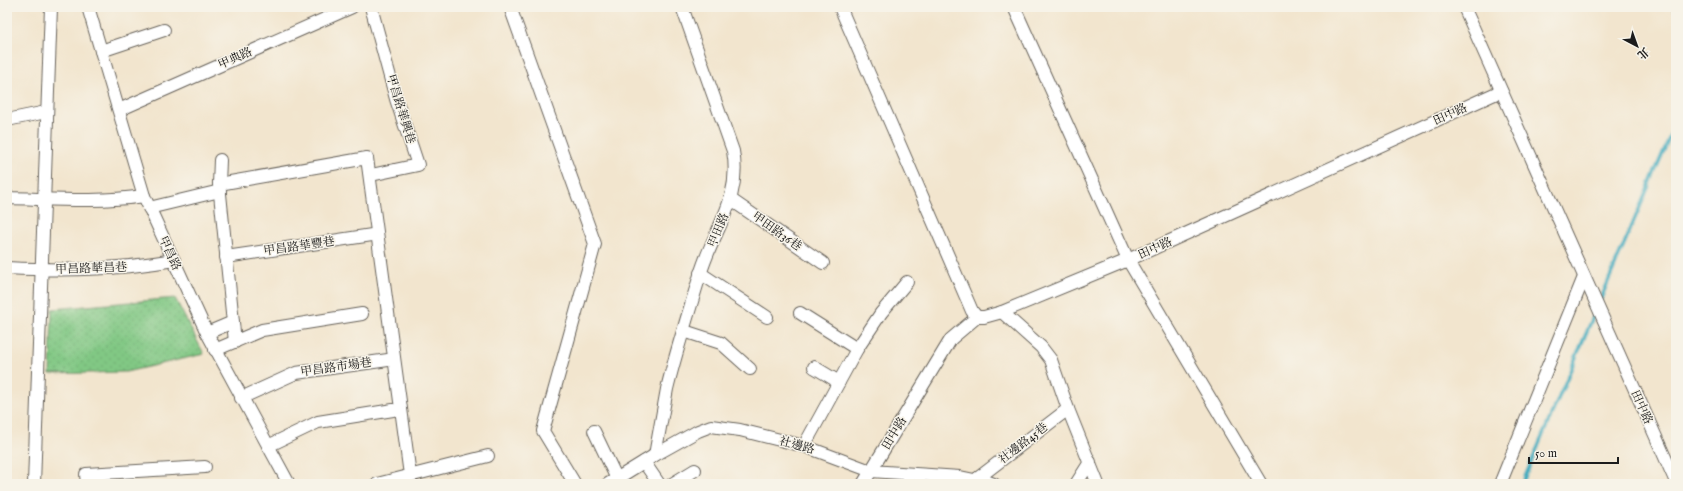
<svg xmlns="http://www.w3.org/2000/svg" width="1683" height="491" font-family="'IM FELL English','Noto Serif TC',serif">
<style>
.grass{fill:url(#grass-dots);stroke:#4e7250}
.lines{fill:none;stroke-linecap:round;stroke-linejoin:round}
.stream{stroke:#3fabbe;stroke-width:3.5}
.minor-casing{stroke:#67625a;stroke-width:14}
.minor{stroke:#fff;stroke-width:12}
.labels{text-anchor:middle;stroke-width:3;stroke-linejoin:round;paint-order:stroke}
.street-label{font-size:12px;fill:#1c1c1c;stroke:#f7f3e8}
</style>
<defs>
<pattern id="grass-dots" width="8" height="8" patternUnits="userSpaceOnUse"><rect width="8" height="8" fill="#81c884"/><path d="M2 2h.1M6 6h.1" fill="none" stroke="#6fab71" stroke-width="1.8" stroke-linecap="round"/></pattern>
</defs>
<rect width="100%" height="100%" fill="#f7f3e8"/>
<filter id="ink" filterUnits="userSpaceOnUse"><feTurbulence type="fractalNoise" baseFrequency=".025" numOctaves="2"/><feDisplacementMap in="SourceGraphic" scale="8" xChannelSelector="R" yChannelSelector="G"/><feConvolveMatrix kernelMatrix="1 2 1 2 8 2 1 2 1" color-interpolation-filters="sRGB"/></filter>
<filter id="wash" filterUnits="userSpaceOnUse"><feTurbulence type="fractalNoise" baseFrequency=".012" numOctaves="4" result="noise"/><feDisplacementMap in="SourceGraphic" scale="16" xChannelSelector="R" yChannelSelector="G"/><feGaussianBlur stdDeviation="0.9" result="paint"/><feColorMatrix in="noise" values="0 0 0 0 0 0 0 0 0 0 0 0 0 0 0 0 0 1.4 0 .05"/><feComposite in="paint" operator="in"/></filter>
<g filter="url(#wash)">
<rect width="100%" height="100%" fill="#f2e5ce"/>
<polygon class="grass" points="175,298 204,354 126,372 50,374 52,309"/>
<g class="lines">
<g class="stream">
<polyline points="1674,7 1676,13"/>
<polyline points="1599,303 1676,122"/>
<polyline points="1522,484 1596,310"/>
</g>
</g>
</g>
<g filter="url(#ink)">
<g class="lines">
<defs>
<g id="minor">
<polyline points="88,7 144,196 207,333 289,484"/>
<polyline points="510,7 595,244 543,431 575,484"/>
<polyline points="840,7 972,311 977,317"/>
<polyline points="1014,7 1128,260 1261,484"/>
<polyline points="1464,7 1676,482"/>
<polyline points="101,51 164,30"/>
<polyline points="119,110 352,7"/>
<polyline points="7,120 46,112"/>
<polyline points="220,160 219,184 235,342"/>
<polyline points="371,175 418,165 396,99 371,7"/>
<polyline points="219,184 367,158 410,475"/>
<path d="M7,198C54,199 96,203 144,196"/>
<polyline points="730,199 823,263"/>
<polyline points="149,208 220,191"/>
<polyline points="226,257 372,235"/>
<path d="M7,268C66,271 116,270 174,260"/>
<polyline points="700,273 767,317"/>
<polyline points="1002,312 1041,347 1051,360 1068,409 1098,484"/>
<polyline points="800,313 857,349"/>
<polyline points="684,331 721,343 750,369"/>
<polyline points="207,333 233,322"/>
<polyline points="215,350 262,330 362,314"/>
<polyline points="814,367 839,382"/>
<polyline points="241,398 296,373 388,360"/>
<polyline points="594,431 617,479"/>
<polyline points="268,446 318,422 393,410"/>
<polyline points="804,446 857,349 881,313 907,282"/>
<path d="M655,455C659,433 663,411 667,389C676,351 689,312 700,275C713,230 742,200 733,151L682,7"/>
<polyline points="644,462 659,484"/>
<polyline points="978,478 1068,409"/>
<polyline points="34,484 51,7"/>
<polyline points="87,484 86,474 205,467"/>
<polyline points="377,484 488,456"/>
<polyline points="608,484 655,455 698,431 711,426 740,430 804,446 871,471 960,477 979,481 978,478 994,484"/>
<polyline points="672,484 695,470"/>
<polyline points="863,484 951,339 977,317 984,317 1002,312 1128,260 1501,91"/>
<polyline points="1076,484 1090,462"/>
<polyline points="1500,484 1584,277"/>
</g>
</defs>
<use href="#minor" class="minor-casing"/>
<use href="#minor" class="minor"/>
</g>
</g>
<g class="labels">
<g class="street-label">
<text transform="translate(235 58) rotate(-24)" y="4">甲典路</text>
<text transform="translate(401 109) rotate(73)" y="4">甲昌路華興巷</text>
<text transform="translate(1450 114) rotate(-24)" y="4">田中路</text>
<text transform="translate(718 230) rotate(-68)" y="4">甲田路</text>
<text transform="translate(777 231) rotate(35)" y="4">甲田路36巷</text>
<text transform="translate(299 246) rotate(-8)" y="4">甲昌路華豐巷</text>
<text transform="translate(1155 248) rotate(-24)" y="4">田中路</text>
<text transform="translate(170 253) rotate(65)" y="4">甲昌路</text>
<text transform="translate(91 268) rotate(-2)" y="4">甲昌路華昌巷</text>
<text transform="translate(336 367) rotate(-8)" y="4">甲昌路市場巷</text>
<text transform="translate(1642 407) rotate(66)" y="4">田中路</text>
<text transform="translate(894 433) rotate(-59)" y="4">田中路</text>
<text transform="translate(1023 443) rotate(-38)" y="4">社邊路45巷</text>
<text transform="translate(797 445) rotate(15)" y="4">社邊路</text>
</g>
</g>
<rect width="1683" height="491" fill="none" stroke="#f7f3e8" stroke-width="24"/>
<g transform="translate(1637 46) rotate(139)" stroke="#f7f3e8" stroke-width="3" paint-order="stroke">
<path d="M0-3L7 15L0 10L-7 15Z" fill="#1c1c1c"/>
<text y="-6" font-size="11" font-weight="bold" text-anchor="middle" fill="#1c1c1c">北</text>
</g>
<path d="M1529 457v6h89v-6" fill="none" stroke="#1c1c1c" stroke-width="2"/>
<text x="1535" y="457" font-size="12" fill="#1c1c1c" stroke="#f7f3e8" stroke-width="3" paint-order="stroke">50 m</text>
</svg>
